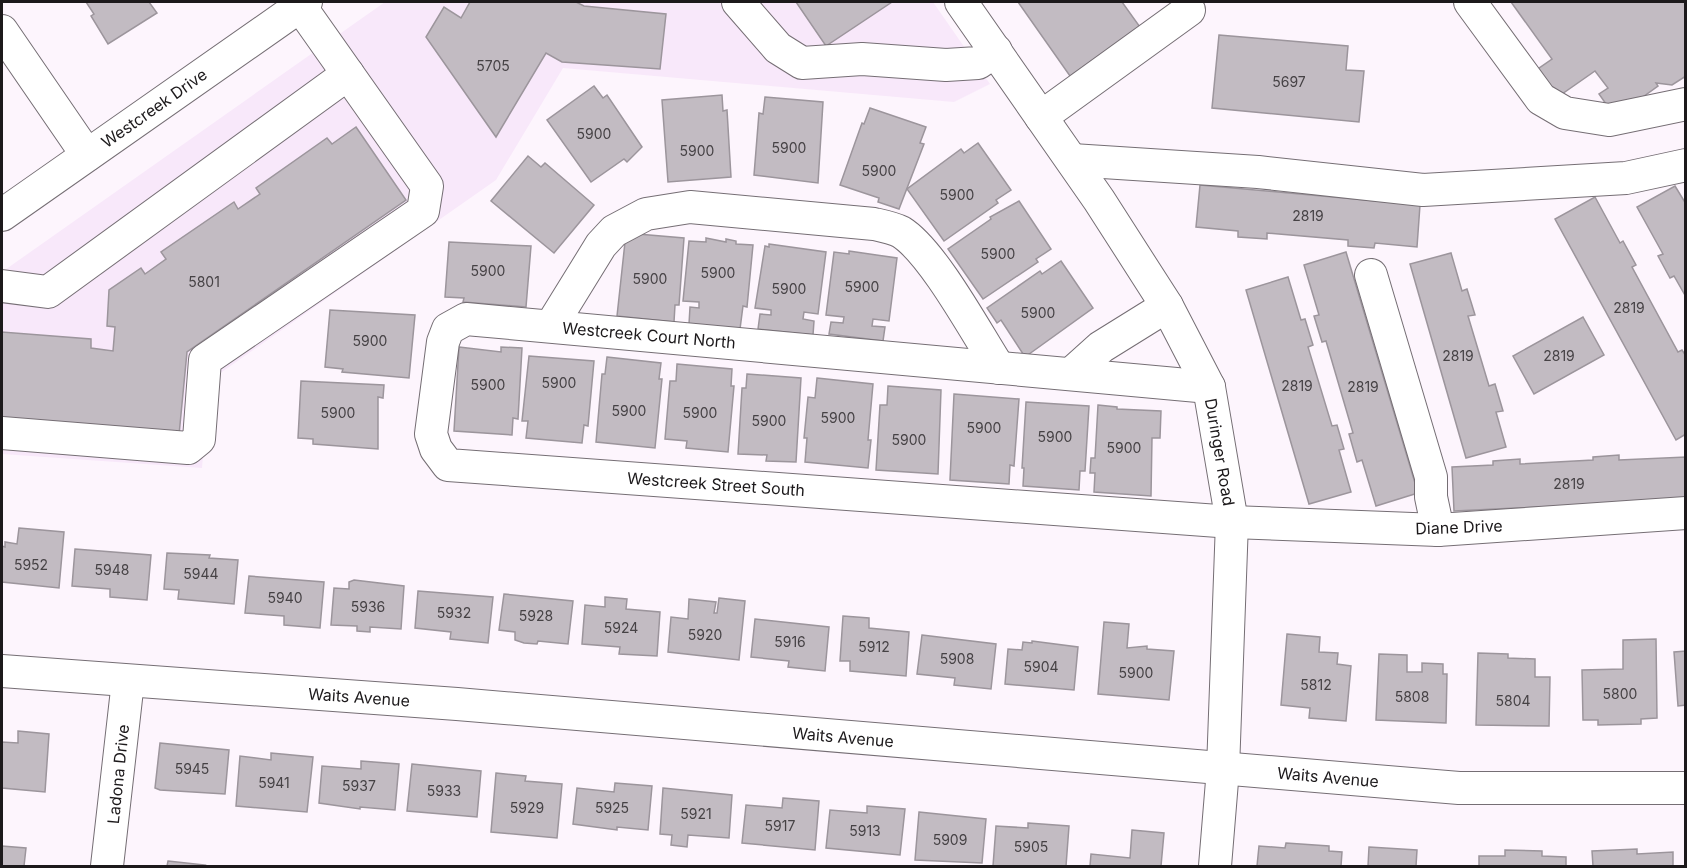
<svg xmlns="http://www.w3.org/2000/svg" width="1687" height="868" font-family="Inter,sans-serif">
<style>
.commercial{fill:#f8e8fa}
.building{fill:#c2bbc2;stroke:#9c959c;stroke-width:1.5}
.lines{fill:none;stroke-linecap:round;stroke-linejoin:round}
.minor-casing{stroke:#756e74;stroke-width:34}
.minor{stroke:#fff;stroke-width:32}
.labels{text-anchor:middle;stroke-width:4.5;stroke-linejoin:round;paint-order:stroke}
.number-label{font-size:14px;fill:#464245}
.street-label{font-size:16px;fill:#1c191b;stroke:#fff}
</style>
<rect width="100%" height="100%" fill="#fdf5fd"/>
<polygon class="commercial" points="385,2 933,2 990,84 954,102 563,68 496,180 209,381 202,468 2,454 2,272"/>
<g class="building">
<polygon points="86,2 149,2 157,13 108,44 91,16 94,14"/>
<polygon points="470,2 576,2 584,6 666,14 660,69 562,62 546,53 496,137 426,37 444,7 461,18"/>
<polygon points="796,2 892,2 826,46"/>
<polygon points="1018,2 1122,2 1140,27 1070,76"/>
<polygon points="1511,2 1686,2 1686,76 1672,85 1656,83 1658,86 1615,117 1599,94 1608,88 1595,71 1552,101 1532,73 1552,59"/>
<polygon points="1219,35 1348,46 1346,70 1364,71 1359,122 1212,108"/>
<polygon points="594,86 603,98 607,95 642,147 627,162 624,159 591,182 547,120"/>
<polygon points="722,95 723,111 727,110 731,177 668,182 662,100"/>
<polygon points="765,97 823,102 818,183 754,175 759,113 763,114"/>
<polygon points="870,108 926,127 920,143 924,144 899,209 878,202 879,198 840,185 862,123 864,124"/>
<polygon points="356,127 406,200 187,352 179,435 2,418 2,332 91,339 91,348 113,351 115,327 107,326 109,290 141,268 145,274 166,259 161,252 234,202 238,209 260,194 256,188 327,138 332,144"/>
<polygon points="978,143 1011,190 996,200 998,203 944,241 907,189 961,149 964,153"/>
<polygon points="528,156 541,167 545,163 594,205 554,253 491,201"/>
<polygon points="1200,185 1420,205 1417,247 1375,243 1374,248 1348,246 1348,240 1267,233 1267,239 1238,237 1238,231 1196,227"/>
<polygon points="1675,186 1686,204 1686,297 1674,276 1670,278 1658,256 1663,254 1637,207"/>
<polygon points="1595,197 1620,243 1623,241 1636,265 1632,267 1678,352 1682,350 1686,356 1686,434 1676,440 1555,219"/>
<polygon points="1019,201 1051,249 1036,259 1038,262 983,299 948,249 991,219 990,217"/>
<polygon points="626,233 684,238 679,305 675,305 674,322 617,316"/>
<polygon points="706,238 726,242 726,239 736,241 736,244 753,245 747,307 743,306 740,329 689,324 690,307 699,308 699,302 683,301 689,241 706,242"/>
<polygon points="449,242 531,246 526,307 463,302 464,298 445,297"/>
<polygon points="769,244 826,252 818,314 804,312 803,319 814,321 813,335 758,329 760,314 771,315 771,310 755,308 765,246 769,247"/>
<polygon points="849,251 897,258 889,321 873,319 872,326 885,327 883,341 829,334 831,322 843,323 844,317 826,315 834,252 849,254"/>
<polygon points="1346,252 1418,493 1376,506 1362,460 1357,462 1349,434 1353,433 1326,341 1322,342 1314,316 1319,315 1304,265"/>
<polygon points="1451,253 1462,291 1467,289 1475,315 1468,316 1489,386 1495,384 1503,411 1496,412 1506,447 1466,458 1410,264"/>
<polygon points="1061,261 1093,308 1025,357 1001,320 997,323 987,308 1040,271 1042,274"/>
<polygon points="1288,277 1301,320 1305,319 1313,345 1308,347 1332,426 1337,425 1344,449 1339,450 1351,492 1309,504 1246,290"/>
<polygon points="330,310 415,315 409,378 342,372 343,369 325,367"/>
<polygon points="1583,317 1604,355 1534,394 1513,356"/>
<polygon points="459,347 501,352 501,347 522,348 518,419 513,418 512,435 454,431"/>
<polygon points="529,356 594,361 588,426 584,425 582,443 526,438 528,421 522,421"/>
<polygon points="607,357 661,363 659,379 662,379 655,448 596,442 602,374 605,374"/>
<polygon points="677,364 732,369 731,386 734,386 728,452 686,448 687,441 665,439 670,381 676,381"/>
<polygon points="747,374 801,378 796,462 766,461 767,455 738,454 742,388 746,388"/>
<polygon points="817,378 873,384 868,440 871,440 868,468 805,462 807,438 804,438 808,397 815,398"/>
<polygon points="301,381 384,385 383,398 378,397 378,449 313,444 313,439 298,438"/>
<polygon points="888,386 941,390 938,474 876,470 880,405 887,405"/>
<polygon points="954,394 1019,399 1014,466 1010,465 1009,484 950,480"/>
<polygon points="1026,402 1089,406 1085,471 1080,471 1079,490 1023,486 1024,468 1022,468"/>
<polygon points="1098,405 1117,407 1117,409 1161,411 1160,438 1152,438 1151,496 1094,492 1095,473 1090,473 1091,458 1095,458"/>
<polygon points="1619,455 1619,460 1686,457 1686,500 1454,511 1452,467 1493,465 1493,461 1520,459 1520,464 1593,460 1593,457"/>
<polygon points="19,528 64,532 59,588 2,582 2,546 5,547 5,542 17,544"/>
<polygon points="75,549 151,555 147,600 110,597 110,589 72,586"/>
<polygon points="167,553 210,555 209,558 238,560 234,604 178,599 179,590 164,589"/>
<polygon points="249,576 324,582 320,628 284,625 284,616 245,613"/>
<polygon points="354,580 404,586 401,629 370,627 370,632 357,631 357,626 331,625 334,588 349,589 349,582"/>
<polygon points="418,591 493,597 488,643 450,639 451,632 415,628"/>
<polygon points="504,594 573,601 568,644 538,641 537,644 524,643 515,640 515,632 499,630"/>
<polygon points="605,597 627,599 626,609 660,612 657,656 619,654 620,647 582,644 585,605 605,607"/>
<polygon points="719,598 745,601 739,660 668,652 671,617 688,619 689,599 716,602 714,613 717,613"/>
<polygon points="843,616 869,618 869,628 909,632 906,676 850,671 850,661 840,661"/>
<polygon points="755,619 829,627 825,671 788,667 789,661 751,657"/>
<polygon points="1104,622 1129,624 1127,648 1147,646 1147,649 1174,651 1169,700 1098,694"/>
<polygon points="1287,634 1320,637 1319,652 1338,653 1337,664 1351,666 1346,721 1309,718 1310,708 1281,705"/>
<polygon points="922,635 996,644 991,689 954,685 955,678 917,674"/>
<polygon points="1656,639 1657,718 1641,719 1641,724 1598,725 1598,720 1583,720 1582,670 1623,669 1623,640"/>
<polygon points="1032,641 1078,647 1074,690 1005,684 1008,649 1022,650 1023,642 1032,643"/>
<polygon points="1686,651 1686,705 1678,706 1674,652"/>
<polygon points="1478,653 1508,654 1508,658 1535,659 1535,677 1550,677 1549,726 1476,725"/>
<polygon points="1379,654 1407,655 1407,672 1422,672 1422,663 1443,664 1443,674 1447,674 1446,723 1376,720"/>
<polygon points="18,731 49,734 45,792 2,788 2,742 18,743"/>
<polygon points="160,743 229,750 225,794 160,790 155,788"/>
<polygon points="271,753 313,757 307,812 236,806 240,756 271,760"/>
<polygon points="361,761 399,764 395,810 360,807 360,809 319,803 322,766 361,769"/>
<polygon points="412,764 481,771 477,817 407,811"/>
<polygon points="496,773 526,776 525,781 562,784 557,838 491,832"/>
<polygon points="615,783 652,786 648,830 617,827 617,830 573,824 577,788 614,792"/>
<polygon points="663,788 732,795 729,838 688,835 687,847 671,845 672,835 660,834"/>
<polygon points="783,798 819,801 815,850 742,843 746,805 782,808"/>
<polygon points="867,806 905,809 900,855 826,848 830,810 867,813"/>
<polygon points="919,812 986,819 982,863 915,860"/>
<polygon points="1028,823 1069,826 1066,866 993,866 996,826 1028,828"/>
<polygon points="1132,830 1164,833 1161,866 1090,866 1091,854 1130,858"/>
<polygon points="1286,843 1329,846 1329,851 1342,852 1341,866 1257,866 1259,846 1285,848"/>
<polygon points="2,846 26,848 24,866 2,866"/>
<polygon points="1369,847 1417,850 1416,866 1368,866"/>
<polygon points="1637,849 1637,854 1673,852 1673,866 1593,866 1592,851"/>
<polygon points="1505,850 1542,851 1542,856 1566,857 1566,866 1479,866 1479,856 1505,856"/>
<polygon points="168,861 205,865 204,866 167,866"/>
</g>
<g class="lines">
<defs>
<g id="minor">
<polyline points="738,2 778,48 802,63 862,59 946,65 978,63 996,51"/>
<polyline points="961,2 1099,200 1167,306 1209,387 1232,522 1223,769 1215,866"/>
<polyline points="1470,2 1541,99 1565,113 1609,120 1686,104"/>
<polyline points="2,31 87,155"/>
<polyline points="1041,117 1189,10"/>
<polyline points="1072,160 1258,172 1423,190 1626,178 1686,165"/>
<polyline points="2,215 306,2"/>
<polyline points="1371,275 1431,477 1431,497 1438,530"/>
<polyline points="2,286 48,292 348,74"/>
<path d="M551,326L601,245L614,231L646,214L690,207L874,224C883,226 893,228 901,232C933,252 977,334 999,368"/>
<polyline points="1071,374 1101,347 1167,306"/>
<polyline points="1209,387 466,319 448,329 443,342 431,434 436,449 448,465 1232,522 1438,530 1686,513"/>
<polyline points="2,433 188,448 199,439 205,360 423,211 427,186 300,6"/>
<polyline points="2,671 457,704 1459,788 1686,788"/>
<polyline points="107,866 128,681"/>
</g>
</defs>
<use href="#minor" class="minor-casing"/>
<use href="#minor" class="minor"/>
</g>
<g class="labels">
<g class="number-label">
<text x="493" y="71">5705</text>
<text x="1289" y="87">5697</text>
<text x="594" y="139">5900</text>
<text x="789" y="153">5900</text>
<text x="697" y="156">5900</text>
<text x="879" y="176">5900</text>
<text x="957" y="200">5900</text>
<text x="1308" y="221">2819</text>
<text x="998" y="259">5900</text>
<text x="488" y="276">5900</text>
<text x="718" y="278">5900</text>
<text x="650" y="284">5900</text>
<text x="204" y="287">5801</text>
<text x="862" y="292">5900</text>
<text x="789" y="294">5900</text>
<text x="1629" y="313">2819</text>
<text x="1038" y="318">5900</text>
<text x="370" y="346">5900</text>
<text x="1458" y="361">2819</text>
<text x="1559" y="361">2819</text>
<text x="559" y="388">5900</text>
<text x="488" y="390">5900</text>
<text x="1297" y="391">2819</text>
<text x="1363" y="392">2819</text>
<text x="629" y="416">5900</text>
<text x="338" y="418">5900</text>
<text x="700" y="418">5900</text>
<text x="838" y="423">5900</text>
<text x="769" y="426">5900</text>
<text x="984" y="433">5900</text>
<text x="1055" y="442">5900</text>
<text x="909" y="445">5900</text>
<text x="1124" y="453">5900</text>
<text x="1569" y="489">2819</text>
<text x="31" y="570">5952</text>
<text x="112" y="575">5948</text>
<text x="201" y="579">5944</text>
<text x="285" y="603">5940</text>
<text x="368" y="612">5936</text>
<text x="454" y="618">5932</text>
<text x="536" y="621">5928</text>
<text x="621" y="633">5924</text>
<text x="705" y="640">5920</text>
<text x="790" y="647">5916</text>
<text x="874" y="652">5912</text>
<text x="957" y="664">5908</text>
<text x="1041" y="672">5904</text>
<text x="1136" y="678">5900</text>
<text x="1316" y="690">5812</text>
<text x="1620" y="699">5800</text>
<text x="1412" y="702">5808</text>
<text x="1513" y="706">5804</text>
<text x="192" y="774">5945</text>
<text x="274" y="788">5941</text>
<text x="359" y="791">5937</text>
<text x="444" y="796">5933</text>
<text x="527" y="813">5929</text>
<text x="612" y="813">5925</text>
<text x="696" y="819">5921</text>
<text x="780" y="831">5917</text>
<text x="865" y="836">5913</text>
<text x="950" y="845">5909</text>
<text x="1031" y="852">5905</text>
</g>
<g class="street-label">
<text transform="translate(154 108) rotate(-35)" y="6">Westcreek Drive</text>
<text transform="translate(649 335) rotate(5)" y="6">Westcreek Court North</text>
<text transform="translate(1220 452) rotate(80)" y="6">Duringer Road</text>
<text transform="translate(716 484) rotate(4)" y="6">Westcreek Street South</text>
<text transform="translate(1459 527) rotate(-2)" y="6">Diane Drive</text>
<text transform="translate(359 697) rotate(4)" y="6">Waits Avenue</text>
<text transform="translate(843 737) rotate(5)" y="6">Waits Avenue</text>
<text transform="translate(118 774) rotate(-84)" y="6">Ladona Drive</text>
<text transform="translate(1328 777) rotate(5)" y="6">Waits Avenue</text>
</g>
</g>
<rect width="1687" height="868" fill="none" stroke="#1c191b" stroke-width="6"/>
</svg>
